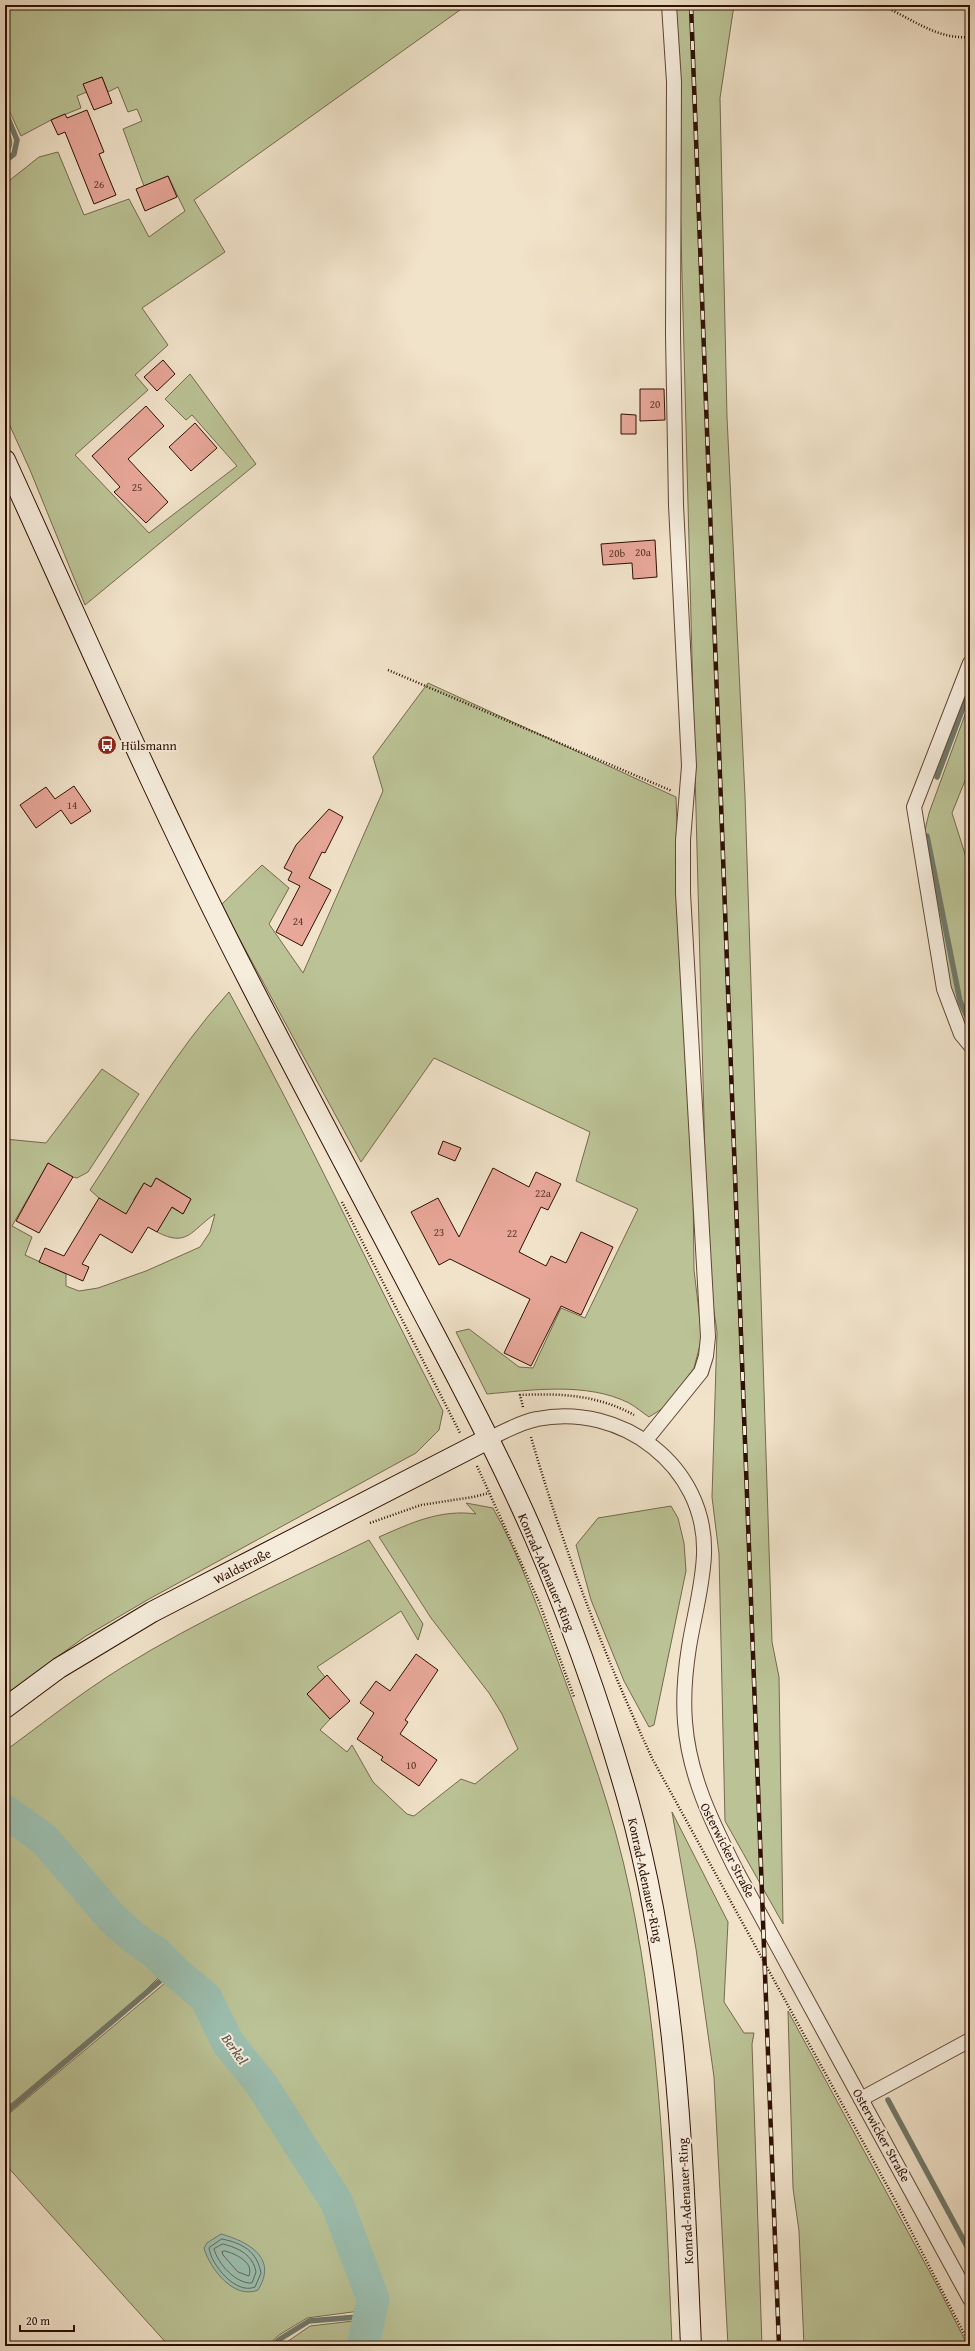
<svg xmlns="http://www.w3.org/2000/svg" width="975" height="2351" font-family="'Gentium Book Plus',serif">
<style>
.green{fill:#bbc396;stroke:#756a4c}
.water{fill:#9cbfb0;stroke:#70796b}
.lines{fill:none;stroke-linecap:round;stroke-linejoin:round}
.shore{stroke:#66685a;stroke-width:1}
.stream{stroke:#70796b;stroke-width:5.5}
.river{stroke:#9cbfb0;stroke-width:33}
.building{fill:#e8a799;stroke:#2f1003}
.street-casing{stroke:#604535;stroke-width:16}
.secondary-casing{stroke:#2f1003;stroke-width:22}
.path{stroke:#2f1003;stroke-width:2.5;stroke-dasharray:1 2;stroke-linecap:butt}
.street{stroke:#f6eddd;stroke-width:14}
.secondary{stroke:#f6eddd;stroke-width:20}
.rail-casing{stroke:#2f1003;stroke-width:4.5}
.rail{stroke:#f6eddd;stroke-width:3;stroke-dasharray:9;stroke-linecap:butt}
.labels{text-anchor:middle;stroke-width:4;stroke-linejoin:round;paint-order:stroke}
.number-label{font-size:11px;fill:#5d3628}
.poi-label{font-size:13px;fill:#2f1003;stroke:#f6eddd;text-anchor:start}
.street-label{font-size:13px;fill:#2f1003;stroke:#f6eddd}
.water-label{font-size:14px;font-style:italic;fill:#554d40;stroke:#f6eddd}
</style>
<rect width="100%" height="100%" fill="#f1e3ca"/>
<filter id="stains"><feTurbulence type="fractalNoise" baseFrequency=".005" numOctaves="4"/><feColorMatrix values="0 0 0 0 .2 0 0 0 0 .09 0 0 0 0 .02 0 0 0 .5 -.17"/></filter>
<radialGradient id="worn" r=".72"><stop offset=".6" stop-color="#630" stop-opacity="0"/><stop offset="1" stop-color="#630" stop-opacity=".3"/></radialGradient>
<g class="green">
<polygon points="5,5 467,5 194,200 225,252 142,308 168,345 135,375 148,390 75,455 149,533 237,466 192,415 186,420 165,399 190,374 256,464 85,605 30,470 5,415 5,184 39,157 58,152 84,215 129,199 149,237 185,211 168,176 144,186 123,129 142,121 137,109 128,112 118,87 108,92 102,77 84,84 87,92 77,96 81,108 51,120 21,136 5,102"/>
<polygon points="675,5 734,5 720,98 727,417 745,796 772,1642 779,1677 783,1924 725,1821 719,1554 712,1497 717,1332 708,1271"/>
<path d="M5,124C10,136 17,145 5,154Z"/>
<path d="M428,683L676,797L679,892L692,1108L694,1270L702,1337L694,1368L665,1407L649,1417C643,1413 636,1407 629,1403C587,1382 532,1390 487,1394L456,1332L469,1329L519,1367L533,1368L561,1308L585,1318L638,1209L576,1181L590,1132L434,1058L361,1162L221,905L262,865L289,888L269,924L303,973L383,791L373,757Z"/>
<polygon points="970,701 970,768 952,813 970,870 970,1043 949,998 920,851 929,813"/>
<path d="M229,992C305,1130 371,1272 443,1411L439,1430L416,1453L149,1599L86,1636L5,1695V1139L46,1143L102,1069L139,1094L88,1172L77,1178L73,1177L48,1163L12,1226L32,1237L25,1255L66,1274V1286L79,1291L98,1288L146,1271L200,1247L210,1232L215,1214C191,1230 188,1248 157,1232L165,1218L169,1206L183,1214L191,1199L157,1178L151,1187L144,1183L134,1199V1219L99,1198L90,1190C134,1123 175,1051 229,992Z"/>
<path d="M466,1503L493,1508C520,1557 539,1611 559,1664C586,1738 614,1814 630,1892C661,2041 666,2194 672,2346H372L379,2302L345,2200L319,2152L249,2060L227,2011L214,1992L165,1950L119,1914L95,1888L54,1833L5,1797V1751C43,1723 81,1693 121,1668C200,1619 286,1581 369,1540L423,1624L418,1640L401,1611L317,1667L325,1677L307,1694L330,1719L320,1730L347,1752L352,1745L373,1782L407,1814L414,1816L461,1779L475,1784L518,1749L502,1714L489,1693L431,1618L379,1537C411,1523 440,1509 476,1514Z"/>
<polygon points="671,1506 678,1518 684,1543 686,1571 654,1725 649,1727 624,1681 591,1600 576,1545 598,1518"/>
<polygon points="672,1812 728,1922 724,2002 744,2033 754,2033 752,2044 762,2346 728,2346 714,2077 696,1949"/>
<polygon points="5,1823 42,1849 107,1928 132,1949 152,1961 163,1973 141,1995 5,2109"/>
<path d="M168,1977C179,1987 192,1996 201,2008C219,2030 228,2060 244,2085C271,2127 311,2161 330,2209C343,2242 350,2277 360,2311L307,2318L279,2335L267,2346H169L5,2164V2117L165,1983Z"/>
<polygon points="788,2011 939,2289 968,2346 804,2346 799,2231 793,2188"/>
<polygon points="362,2320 355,2346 281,2346 310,2326"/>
</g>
<path class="water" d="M221,2234C249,2242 278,2258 258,2290C234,2300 210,2269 204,2248L207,2243Z"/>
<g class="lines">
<g class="shore">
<path d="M222,2239C242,2243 257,2251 261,2273L255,2287C236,2295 211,2265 209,2248Z"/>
<path d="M223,2244C239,2248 253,2255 256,2272L252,2283C236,2284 218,2264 214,2249Z"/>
<path d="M225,2251C236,2254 254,2262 249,2276L238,2272L223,2255L222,2252Z"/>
</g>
<g class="stream">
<polyline points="5,111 17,140 14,154 5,161"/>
<polyline points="937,777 970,689"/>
<polyline points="927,836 960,1001 970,1023"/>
<polyline points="888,2100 970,2252"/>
<polyline points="5,2113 173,1970"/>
<polyline points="272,2346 280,2339 309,2321 369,2316"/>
</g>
<polyline class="river" points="5,1811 44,1839 111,1917 134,1938 156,1953 173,1970 206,1998 228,2043 261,2084 336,2201 373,2299 363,2346"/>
</g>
<g class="building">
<polygon points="102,77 112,103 94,110 83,84"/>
<polygon points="87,110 104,152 99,154 116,195 94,204 65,132 58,135 51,120 65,114 67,118"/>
<polygon points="168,176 177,197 145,211 136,189"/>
<polygon points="163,360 175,374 157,391 144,377"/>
<polygon points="640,389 664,389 665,420 640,421"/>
<polygon points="146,406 164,426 128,459 168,502 146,523 114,492 120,487 92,456"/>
<polygon points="621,414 636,415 636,434 621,434"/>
<polygon points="195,423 217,448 191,471 169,447"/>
<polygon points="655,540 657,577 633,579 632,563 603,565 601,544"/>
<polygon points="74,786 91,811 71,824 61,810 36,828 20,805 46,787 55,799"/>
<polygon points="329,809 343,817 325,853 322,852 309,878 331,890 302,946 276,932 300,886 288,880 292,872 284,868 296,845"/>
<polygon points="443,1141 461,1148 455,1161 438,1154"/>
<polygon points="48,1163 73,1177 39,1233 16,1221"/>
<polygon points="493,1168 529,1187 536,1172 561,1184 548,1210 541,1207 519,1252 546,1266 551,1256 566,1263 581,1232 613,1247 581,1315 561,1306 531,1366 504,1353 530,1299 450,1259 439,1265 411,1212 438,1198 459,1237"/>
<polygon points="156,1178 191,1199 183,1214 172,1207 157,1232 148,1227 132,1253 100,1234 82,1264 89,1267 83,1281 39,1262 45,1248 64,1256 99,1198 126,1214 144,1183 151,1187"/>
<polygon points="416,1654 438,1670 405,1720 408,1722 400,1734 437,1760 419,1786 381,1760 383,1757 357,1739 374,1713 360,1703 376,1681 390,1691"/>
<polygon points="327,1675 350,1701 330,1719 307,1694"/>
</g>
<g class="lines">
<defs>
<g id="street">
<polyline points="970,663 914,807 944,989 961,1034 970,1045"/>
<path d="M488,1439C504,1432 520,1422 537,1419C621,1402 707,1466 704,1554C703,1585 694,1616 689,1647C685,1672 683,1697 685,1722C689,1776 712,1822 736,1870L970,2299"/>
<polyline points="646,1440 701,1372 706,1356 708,1337 683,893 683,840 689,766 676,505 673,335 674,82 669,5"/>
<polyline points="861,2099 970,2040"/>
</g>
<g id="secondary">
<path d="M5,460C84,633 160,808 247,977C303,1086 361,1194 418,1303C459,1381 501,1459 536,1540C572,1624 603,1712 628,1800C678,1978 683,2162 691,2346"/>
<polyline points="5,1708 59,1668 152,1612 488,1439"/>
</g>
</defs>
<use href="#street" class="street-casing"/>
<use href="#secondary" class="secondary-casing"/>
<g class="path">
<path d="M881,5C911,18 937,40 970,37"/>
<polyline points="388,670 672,791"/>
<polyline points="342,1202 460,1433"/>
<path d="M523,1407L520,1395C560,1393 598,1395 634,1415"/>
<path d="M531,1437C563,1547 604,1656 653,1760L896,2202L970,2345"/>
<polyline points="477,1466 539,1602 574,1697"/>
<polyline points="370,1523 421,1505 473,1497 489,1493"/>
</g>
<use href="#street" class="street"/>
<use href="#secondary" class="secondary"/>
<defs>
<polyline id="rail" points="691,5 779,2346"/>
</defs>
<use href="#rail" class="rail-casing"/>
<use href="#rail" class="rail"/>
</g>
<defs>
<symbol id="bus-disc" viewBox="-11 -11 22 22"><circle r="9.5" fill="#8f2418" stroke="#f6eddd"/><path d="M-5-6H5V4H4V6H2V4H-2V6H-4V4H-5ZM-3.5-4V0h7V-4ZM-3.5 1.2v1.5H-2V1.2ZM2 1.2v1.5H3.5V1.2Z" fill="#fff"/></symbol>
</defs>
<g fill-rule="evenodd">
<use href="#bus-disc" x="96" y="734" width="22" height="22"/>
</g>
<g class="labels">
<g class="number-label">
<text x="99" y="188">26</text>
<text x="655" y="408">20</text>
<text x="137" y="491">25</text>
<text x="643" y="556">20a</text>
<text x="617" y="557">20b</text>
<text x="72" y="809">14</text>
<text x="298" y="925">24</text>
<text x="543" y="1197">22a</text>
<text x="439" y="1236">23</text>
<text x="512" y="1237">22</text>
<text x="411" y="1769">10</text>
</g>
<g class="poi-label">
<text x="121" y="750">Hülsmann</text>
</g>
<g class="street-label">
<text transform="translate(242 1566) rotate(-27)" y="5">Waldstraße</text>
<text transform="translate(547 1572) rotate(67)" y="5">Konrad-Adenauer-Ring</text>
<text transform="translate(728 1850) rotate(63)" y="5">Osterwicker Straße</text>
<text transform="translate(646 1880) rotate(78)" y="5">Konrad-Adenauer-Ring</text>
<text transform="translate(882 2135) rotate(61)" y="5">Osterwicker Straße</text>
<text transform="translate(685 2201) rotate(-93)" y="5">Konrad-Adenauer-Ring</text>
</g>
<g class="water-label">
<text transform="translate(235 2049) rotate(55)" y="5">Berkel</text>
</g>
</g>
<rect width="975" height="2351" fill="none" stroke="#f1e3ca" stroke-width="20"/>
<rect x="6" y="6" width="963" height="2339" fill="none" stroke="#2f1003" stroke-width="2"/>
<rect x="10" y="10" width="955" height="2331" fill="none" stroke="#2f1003"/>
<path d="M20 2325v6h54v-6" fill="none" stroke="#2f1003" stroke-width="2"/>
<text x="26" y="2325" font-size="12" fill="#2f1003" stroke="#f6eddd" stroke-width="3" paint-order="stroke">20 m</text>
<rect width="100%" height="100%" filter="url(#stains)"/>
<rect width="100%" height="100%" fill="url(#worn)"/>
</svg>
